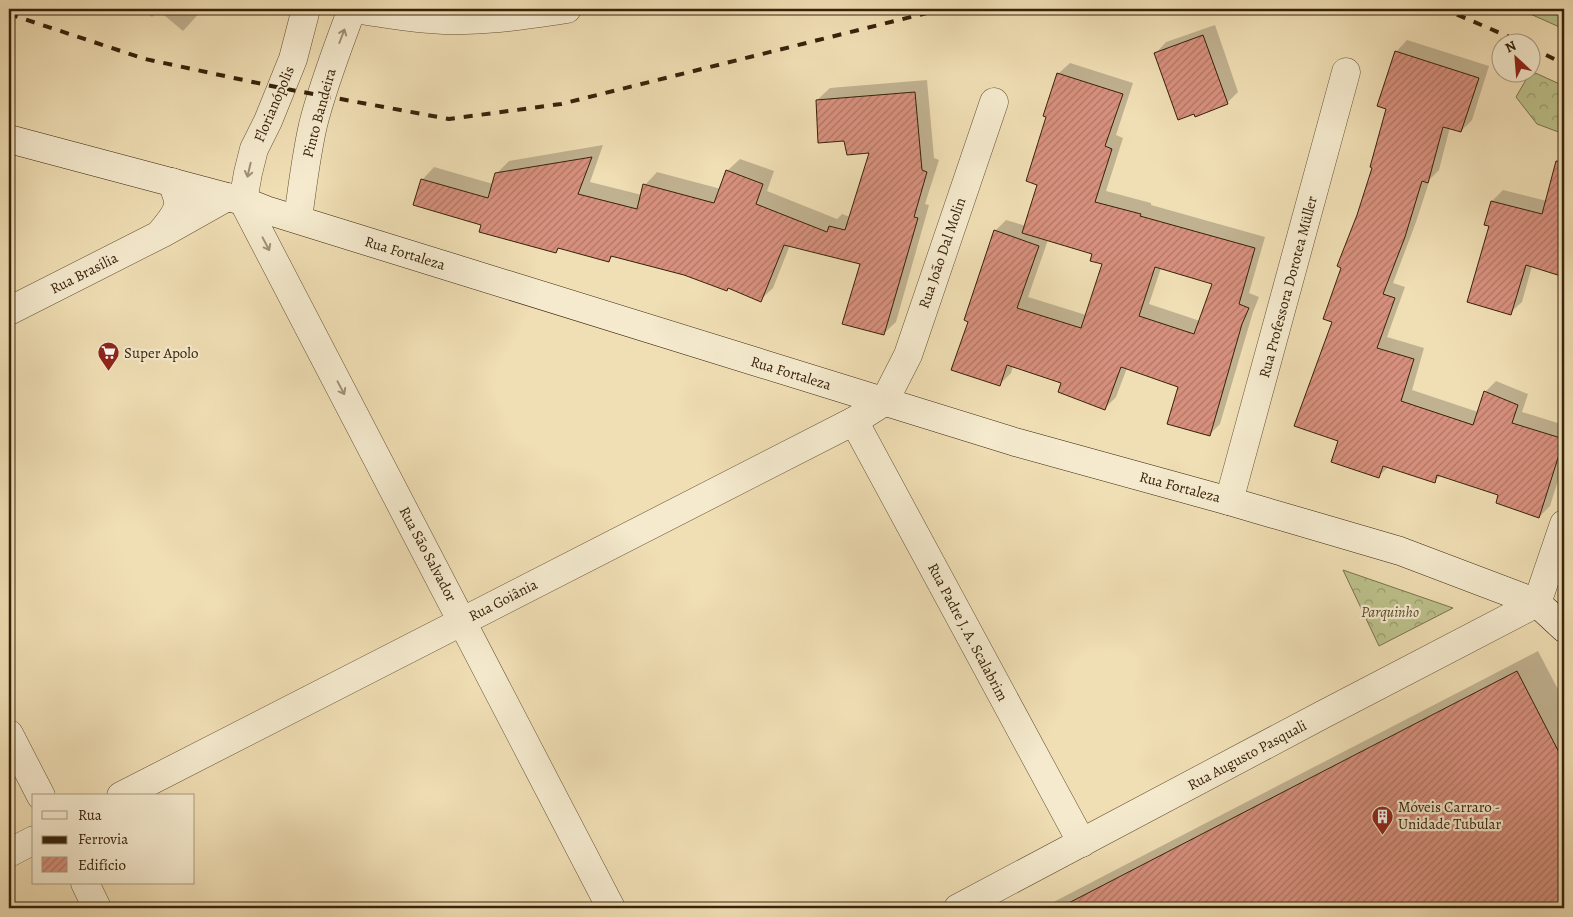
<svg xmlns="http://www.w3.org/2000/svg" width="1573" height="917" font-family="Alegreya,serif">
<style>
.forest{fill:url(#forest-crowns);stroke:#7a724a}
.garden{fill:#bcc18b;stroke:#7a724a}
.shadow{fill:#0003;fill-rule:evenodd}
.building{fill:url(#building-hatch);stroke:#37220a;fill-rule:evenodd}
.lines{fill:none;stroke-linecap:round;stroke-linejoin:round}
.minor-casing{stroke:#655134;stroke-width:29}
.tertiary-casing{stroke:#655134;stroke-width:29}
.secondary-casing{stroke:#37220a;stroke-width:29}
.minor{stroke:#f5eace;stroke-width:28}
.tertiary{stroke:#f5eace;stroke-width:28}
.secondary{stroke:#f5eace;stroke-width:28}
.rail{stroke:#37220a;stroke-width:4;stroke-dasharray:9 9;stroke-linecap:butt}
.oneway{stroke:#a09076}
.labels{text-anchor:middle;stroke-width:4.5;stroke-linejoin:round;paint-order:stroke}
.street-label{font-size:15px;fill:#37220a;stroke:#f5eace}
.poi-label{font-size:15px;fill:#37220a;stroke:#f5eace;text-anchor:start}
.park-label{font-size:15px;font-style:italic;fill:#584a2a;stroke:#f5eace}
</style>
<defs>
<pattern id="forest-crowns" width="20" height="18" patternUnits="userSpaceOnUse" patternTransform="scale(1.25)"><rect width="20" height="18" fill="#bcc18b"/><path d="M2 6a3 3 0 1 1 6 0M12 15a3 3 0 1 1 6 0" fill="none" stroke="#9a9c70"/></pattern>
<pattern id="building-hatch" width="6" height="6" patternUnits="userSpaceOnUse" patternTransform="scale(1.25)"><rect width="6" height="6" fill="#d7907d"/><path d="M-1 1l2-2M0 6l6-6M5 7l2-2" fill="none" stroke="#af7565"/></pattern>
</defs>
<rect width="100%" height="100%" fill="#f0deb4"/>
<filter id="stains"><feTurbulence type="fractalNoise" baseFrequency=".004" numOctaves="4"/><feColorMatrix values="0 0 0 0 .2 0 0 0 0 .09 0 0 0 0 .02 0 0 0 .5 -.17"/></filter>
<radialGradient id="worn" r=".72"><stop offset=".6" stop-color="#630" stop-opacity="0"/><stop offset="1" stop-color="#630" stop-opacity=".3"/></radialGradient>
<g class="forest">
<polygon points="1531,71 1564,86 1564,134 1537,124 1516,97"/>
<polygon points="1343,570 1453,608 1379,646"/>
</g>
<polygon class="garden" points="1519,9 1564,9 1564,29"/>
<g class="shadow">
<polygon points="142,9 203,9 183,31 158,10 152,17"/>
<polygon points="1215,25 1238,92 1227,103 1195,112 1155,54 1166,42"/>
<polygon points="1407,40 1489,66 1472,120 1461,131 1450,127 1439,170 1430,179 1416,222 1393,283 1405,287 1387,337 1424,348 1412,390 1478,412 1485,392 1496,381 1528,394 1522,412 1564,425 1564,461 1550,506 1539,517 1500,495 1441,475 1434,481 1389,466 1378,477 1339,441 1334,321 1343,267 1373,167 1387,108 1396,52"/>
<path d="M1070,63L1133,83L1116,135L1123,138L1106,191L1151,203V205L1265,237L1249,293L1259,297L1253,312L1220,424L1209,435L1180,386L1127,368L1116,397L1105,408L1063,382L1013,366L1011,373L1000,384L969,321L995,231L1006,220L1026,226L1038,184L1048,116L1058,74ZM1048,240L1093,253L1104,263L1086,315L1028,297ZM1161,268L1214,283L1200,321L1149,304Z"/>
<polygon points="927,80 934,158 939,160 925,204 929,205 896,322 883,334 861,263 790,245 773,288 760,300 730,287 727,290 684,274 614,256 609,260 560,247 556,252 483,224 422,180 434,167 493,184 496,174 509,161 603,145 590,182 642,195 645,185 657,172 721,189 727,171 740,159 774,171 767,191 837,219 842,214 850,217 870,151 845,140 817,100 830,88"/>
<polygon points="1564,146 1564,275 1532,266 1522,302 1510,313 1491,225 1486,224 1492,201 1503,190 1547,201 1561,150"/>
<polygon points="1538,651 1564,701 1564,908 1042,908"/>
</g>
<g class="building">
<polygon points="1203,35 1228,104 1195,117 1194,114 1178,120 1154,53"/>
<polygon points="1395,51 1479,78 1461,132 1443,127 1428,183 1422,181 1405,237 1383,294 1395,298 1377,348 1414,359 1401,401 1473,425 1484,391 1518,405 1512,423 1564,439 1539,518 1496,503 1498,495 1437,475 1435,483 1383,466 1379,478 1331,462 1338,441 1294,426 1332,322 1323,319 1341,268 1337,266 1357,215 1372,168 1370,167 1386,109 1377,106"/>
<path d="M1057,73L1123,94L1105,146L1112,149L1095,202L1141,214L1140,216L1255,248L1239,304L1249,308L1242,324L1210,436L1167,424L1178,387L1121,367L1105,410L1058,392L1061,383L1007,365L1000,386L951,370L968,322L964,320L994,230L1039,246L1017,308L1081,328L1102,264L1090,261L1092,254L1022,233L1037,185L1026,181L1046,117L1043,116ZM1155,267L1212,284L1194,334L1139,316Z"/>
<polygon points="915,92 922,170 927,172 914,217 918,218 884,335 842,324 860,264 784,245 761,302 728,288 727,291 684,275 611,256 609,262 558,248 556,253 479,232 481,225 413,205 421,179 488,198 495,173 592,157 578,194 637,209 643,184 714,203 726,170 763,184 756,204 827,232 829,226 845,230 869,153 847,155 844,141 818,143 816,100"/>
<polygon points="1556,161 1564,162 1564,277 1526,265 1511,315 1467,302 1489,226 1484,225 1491,201 1542,214"/>
<polygon points="1517,671 1564,762 1564,908 1059,908"/>
</g>
<g class="lines">
<defs>
<g id="minor">
<path d="M353,9C379,12 404,18 430,19C476,23 522,16 567,9"/>
<polyline points="243,201 611,908"/>
<polyline points="163,233 227,197"/>
<path d="M9,311L159,235C166,226 178,214 178,203C178,196 174,189 172,182"/>
<polyline points="884,402 908,355 994,102"/>
<polyline points="854,421 1082,843"/>
<polyline points="1229,501 1346,72"/>
<polyline points="9,734 41,796"/>
<polyline points="85,883 97,908"/>
<polyline points="958,908 1322,715 1537,603 1564,524"/>
</g>
<g id="tertiary">
<polyline points="243,201 248,173 254,149 268,121 293,59 306,9"/>
<path d="M298,219C302,188 306,156 313,125C323,85 338,47 352,9"/>
<polyline points="121,796 854,421 884,402"/>
<polyline points="9,853 34,840"/>
</g>
<polyline id="secondary" points="9,139 227,197 243,201 266,210 1015,442 1229,501 1400,551 1537,603 1564,628"/>
</defs>
<use href="#minor" class="minor-casing"/>
<use href="#tertiary" class="tertiary-casing"/>
<use href="#secondary" class="secondary-casing"/>
<use href="#minor" class="minor"/>
<use href="#tertiary" class="tertiary"/>
<use href="#secondary" class="secondary"/>
<g class="rail">
<polyline points="1440,9 1451,12 1521,42"/>
<polyline points="9,14 145,59 281,88 449,119 561,104 943,9"/>
<polyline points="1530,47 1564,64"/>
</g>
</g>
<defs><path id="oneway-shaft" d="M-6 0H5M1.5-3L5.5 0L1.5 3" fill="none" stroke-width="1.6" stroke-linecap="round" stroke-linejoin="round" transform="scale(1.25)"/></defs>
<g class="oneway">
<use href="#oneway-shaft" transform="translate(342 36) rotate(-69)"/>
<use href="#oneway-shaft" transform="translate(249 170) rotate(103)"/>
<use href="#oneway-shaft" transform="translate(266 244) rotate(62)"/>
<use href="#oneway-shaft" transform="translate(341 388) rotate(62)"/>
</g>
<defs>
<symbol id="supermarket-pin" viewBox="-11 -11 22 30"><path d="M0 17L-7.5 6A9.5 9.5 0 1 1 7.5 6Z" fill="#8f2418" stroke="#f5eace"/><path d="M-6-5.5h2.5l.6 2H6L4.5 2H-2.5L-4.4-4H-6ZM-1.5 3.2a1.3 1.3 0 1 0 .1 0ZM3 3.2a1.3 1.3 0 1 0 .1 0Z" fill="#fff"/></symbol>
<symbol id="building-pin" viewBox="-11 -11 22 30"><path d="M0 17L-7.5 6A9.5 9.5 0 1 1 7.5 6Z" fill="#8f2418" stroke="#f5eace"/><path d="M-4-6H4V6H1V3H-1V6H-4ZM-2.5-4.3h1.7v1.8h-1.7ZM.8-4.3h1.7v1.8H.8ZM-2.5-1h1.7V.8h-1.7ZM.8-1h1.7V.8H.8Z" fill="#fff"/></symbol>
</defs>
<g fill-rule="evenodd">
<use href="#supermarket-pin" x="96" y="340" width="25" height="34"/>
<use href="#building-pin" x="1370" y="804" width="25" height="34"/>
</g>
<g class="labels">
<g class="street-label">
<text transform="translate(274 104) rotate(-67)" y="5">Florianópolis</text>
<text transform="translate(319 113) rotate(-75)" y="5">Pinto Bandeira</text>
<text transform="translate(405 253) rotate(17)" y="5">Rua Fortaleza</text>
<text transform="translate(942 253) rotate(-71)" y="5">Rua João Dal Molin</text>
<text transform="translate(84 273) rotate(-27)" y="5">Rua Brasília</text>
<text transform="translate(1288 287) rotate(-75)" y="5">Rua Professora Dorotea Müller</text>
<text transform="translate(791 373) rotate(17)" y="5">Rua Fortaleza</text>
<text transform="translate(1180 487) rotate(15)" y="5">Rua Fortaleza</text>
<text transform="translate(428 554) rotate(62)" y="5">Rua São Salvador</text>
<text transform="translate(503 600) rotate(-27)" y="5">Rua Goiânia</text>
<text transform="translate(968 632) rotate(62)" y="5">Rua Padre J. A. Scalabrim</text>
<text transform="translate(1247 755) rotate(-28)" y="5">Rua Augusto Pasquali</text>
</g>
<g class="poi-label">
<text x="124" y="358">Super Apolo</text>
<text x="1398" y="812">Móveis Carraro -<tspan x="1398" dy="17">Unidade Tubular</tspan></text>
</g>
<g class="park-label">
<text x="1390" y="617">Parquinho</text>
</g>
</g>
<rect width="1573" height="917" fill="none" stroke="#f0deb4" stroke-width="30"/>
<rect x="10" y="10" width="1553" height="897" fill="none" stroke="#37220a" stroke-width="2.5"/>
<rect x="15" y="15" width="1543" height="887" fill="none" stroke="#37220a"/>
<rect x="32" y="794" width="162" height="90" fill="#f5eace" stroke="#a99a80"/>
<rect x="42" y="811" width="25" height="8" fill="#f5eace" stroke="#a99a80"/>
<text x="78" y="820" font-size="15" fill="#37220a">Rua</text>
<rect x="42" y="836" width="25" height="8" fill="#37220a" stroke="#a99a80"/>
<text x="78" y="844" font-size="15" fill="#37220a">Ferrovia</text>
<rect x="42" y="857" width="25" height="15" fill="url(#building-hatch)" stroke="#a99a80"/>
<text x="78" y="870" font-size="15" fill="#37220a">Edifício</text>
<g transform="translate(1516 58) rotate(334)"><circle r="24" fill="#f5eace" stroke="#a99a80"/>
<path d="M0-4L9 19L0 12L-9 19Z" fill="#8f2418"/>
<text y="-8" font-size="14" font-weight="bold" text-anchor="middle" fill="#37220a">N</text>
</g>
<rect width="100%" height="100%" filter="url(#stains)"/>
<rect width="100%" height="100%" fill="url(#worn)"/>
</svg>
